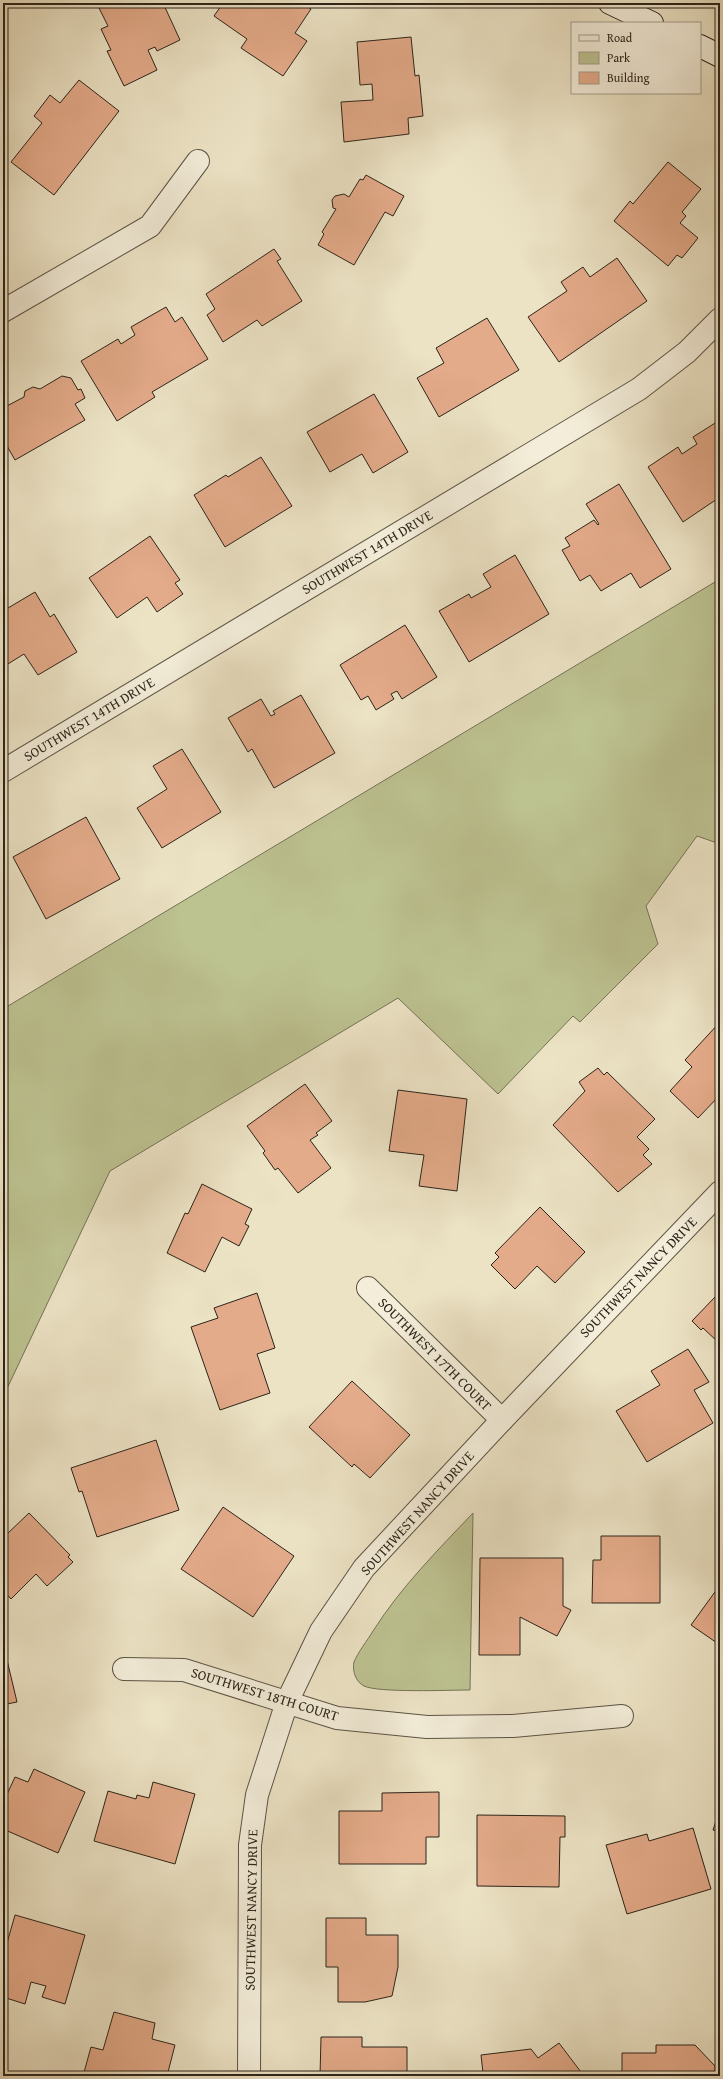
<svg xmlns="http://www.w3.org/2000/svg" width="723" height="2079" font-family="'Gentium Book Plus',serif">
<style>
.green{fill:#bdc291;stroke:#747356}
.building{fill:#e4ab8a;stroke:#2c241a}
.lines{fill:none;stroke-linecap:round;stroke-linejoin:round}
.minor-casing{stroke:#5c5445;stroke-width:24}
.secondary-casing{stroke:#2c241a;stroke-width:24}
.minor{stroke:#f3edd9;stroke-width:22}
.secondary{stroke:#f3edd9;stroke-width:22}
.labels{text-anchor:middle;stroke-width:3;stroke-linejoin:round;paint-order:stroke}
.street-label{font-size:14px;fill:#2c241a;stroke:#f3edd9}
</style>
<rect width="100%" height="100%" fill="#ece3c5"/>
<filter id="stains"><feTurbulence type="fractalNoise" baseFrequency=".005" numOctaves="4"/><feColorMatrix values="0 0 0 0 .2 0 0 0 0 .09 0 0 0 0 .02 0 0 0 .5 -.17"/></filter>
<radialGradient id="worn" r=".72"><stop offset=".6" stop-color="#630" stop-opacity="0"/><stop offset="1" stop-color="#630" stop-opacity=".3"/></radialGradient>
<g class="green">
<polygon points="720,579 720,844 697,836 646,906 658,944 580,1022 573,1016 498,1094 398,998 110,1171 3,1397 3,1009"/>
<path d="M473,1513L470,1690C451,1690 378,1693 364,1686C356,1682 352,1671 354,1662C358,1652 367,1641 373,1631C401,1587 437,1551 473,1513Z"/>
</g>
<g class="building">
<polygon points="109,3 163,3 180,40 157,51 155,47 148,50 157,70 124,86 107,51 111,50 101,29 108,26 99,8"/>
<polygon points="223,3 302,3 311,9 295,33 307,41 283,76 241,48 247,39 214,16"/>
<polygon points="411,37 415,76 419,75 423,116 408,118 409,134 344,142 341,102 373,100 372,84 360,85 357,42"/>
<polygon points="79,80 119,111 54,195 11,162 42,123 34,116 50,95 60,103"/>
<polygon points="668,162 701,189 682,212 686,216 680,223 698,238 682,258 677,255 668,266 614,221 630,201 633,204"/>
<polygon points="366,175 404,196 393,216 385,212 354,265 318,245 324,234 322,232 336,209 333,208 332,200 335,196 344,194 349,197 360,179 363,180"/>
<polygon points="274,249 281,259 277,261 302,301 262,326 257,320 223,342 207,315 215,309 206,294"/>
<polygon points="617,258 647,301 559,362 528,317 567,291 561,282 583,267 590,277"/>
<polygon points="166,307 175,322 182,317 208,359 152,392 155,397 117,421 81,361 118,339 121,344 135,335 131,327"/>
<polygon points="487,318 519,370 439,417 417,378 444,363 436,348"/>
<polygon points="62,376 71,378 78,390 81,389 85,398 75,404 85,420 15,460 3,439 3,408 24,397 25,391 33,387 40,389"/>
<polygon points="374,394 408,452 373,473 362,454 330,472 307,432"/>
<polygon points="720,420 720,497 683,522 648,467 678,447 682,454 697,444 693,437"/>
<polygon points="261,457 292,506 225,547 194,495 226,475 228,477"/>
<polygon points="619,484 671,569 640,588 631,573 601,591 590,575 580,581 562,550 570,546 565,538 594,520 598,525 599,524 586,504"/>
<polygon points="150,536 180,580 175,583 183,594 157,612 147,597 117,618 89,578"/>
<polygon points="515,555 549,614 469,662 439,611 469,594 471,598 491,587 483,574"/>
<polygon points="35,592 50,617 54,614 77,652 38,675 24,654 3,667 3,611"/>
<polygon points="405,625 437,677 402,699 397,691 391,694 394,699 376,710 368,696 361,700 340,665"/>
<polygon points="301,695 335,753 274,788 252,749 248,752 228,718 261,699 271,716 275,714 273,711"/>
<polygon points="182,749 221,812 162,848 137,808 167,789 153,766"/>
<polygon points="86,817 120,879 46,919 13,857"/>
<polygon points="720,1022 720,1095 698,1118 670,1091 692,1067 685,1060"/>
<polygon points="598,1068 604,1075 607,1072 655,1119 637,1137 649,1149 643,1155 652,1164 618,1192 553,1125 585,1091 579,1082"/>
<polygon points="305,1084 332,1121 316,1133 318,1135 310,1140 331,1168 298,1193 278,1168 275,1170 263,1153 265,1151 247,1126"/>
<polygon points="398,1090 467,1099 457,1191 419,1186 424,1155 389,1151"/>
<polygon points="202,1184 252,1209 245,1224 249,1226 239,1246 222,1237 205,1272 167,1253 185,1213 188,1214"/>
<polygon points="540,1207 585,1252 555,1283 537,1266 515,1289 491,1265 499,1257 495,1253"/>
<polygon points="257,1293 275,1348 257,1354 270,1393 220,1410 191,1327 218,1318 214,1308"/>
<polygon points="715,1297 720,1302 720,1351 715,1346 718,1342 703,1328 701,1330 692,1321"/>
<polygon points="688,1349 709,1382 694,1390 713,1423 647,1462 616,1411 660,1385 651,1371"/>
<polygon points="352,1381 410,1435 370,1478 354,1464 352,1467 309,1427"/>
<polygon points="156,1440 179,1510 97,1537 82,1491 79,1492 71,1468"/>
<polygon points="223,1507 294,1556 253,1617 181,1569"/>
<polygon points="29,1513 70,1555 68,1557 73,1562 47,1586 36,1574 11,1599 3,1590 3,1531 6,1535"/>
<polygon points="601,1536 660,1536 660,1603 592,1603 593,1560 601,1560"/>
<polygon points="480,1558 563,1558 563,1606 571,1610 557,1636 520,1617 520,1655 479,1655"/>
<polygon points="720,1585 720,1645 691,1625"/>
<polygon points="7,1660 17,1702 7,1704 8,1707 3,1708 3,1661"/>
<polygon points="34,1769 85,1792 58,1853 3,1829 3,1803 15,1777 28,1782"/>
<polygon points="153,1782 195,1794 175,1864 94,1841 108,1791 136,1799 137,1795 149,1798"/>
<polygon points="439,1792 439,1837 426,1837 426,1864 339,1864 339,1811 382,1811 382,1793"/>
<polygon points="720,1809 720,1832 713,1830"/>
<polygon points="477,1815 565,1816 565,1837 560,1837 559,1887 477,1886"/>
<polygon points="693,1828 711,1889 627,1914 606,1845 647,1834 649,1841"/>
<polygon points="15,1915 85,1935 65,2004 42,1997 46,1986 31,1982 25,2004 3,1997 3,1957"/>
<polygon points="326,1918 366,1918 366,1935 398,1935 398,1967 392,1996 365,2002 338,2002 338,1967 326,1967"/>
<polygon points="114,2012 155,2023 152,2039 175,2045 167,2076 83,2076 91,2047 103,2050"/>
<polygon points="321,2037 362,2037 362,2047 407,2047 407,2076 320,2076"/>
<polygon points="559,2043 584,2076 462,2076 462,2073 483,2073 481,2055 531,2049 538,2058"/>
<polygon points="656,2045 695,2045 715,2066 715,2076 622,2076 622,2053 656,2053"/>
</g>
<g class="lines">
<defs>
<g id="minor">
<polyline points="3,311 150,226 198,161"/>
<polyline points="3,771 639,389 687,352 720,319"/>
<polyline points="368,1288 502,1420"/>
<polyline points="124,1669 184,1670 337,1718 427,1727 513,1726 622,1716"/>
<polyline points="249,2076 250,1845 257,1795 287,1702 321,1631 364,1568 502,1420 720,1192"/>
</g>
<g id="secondary">
<polyline points="610,3 652,23"/>
<polyline points="700,46 720,56"/>
</g>
</defs>
<use href="#minor" class="minor-casing"/>
<use href="#secondary" class="secondary-casing"/>
<use href="#minor" class="minor"/>
<use href="#secondary" class="secondary"/>
</g>
<g class="labels">
<g class="street-label">
<text transform="translate(367 552) rotate(-31)" y="5">SOUTHWEST 14TH DRIVE</text>
<text transform="translate(89 719) rotate(-31)" y="5">SOUTHWEST 14TH DRIVE</text>
<text transform="translate(638 1277) rotate(-46)" y="5">SOUTHWEST NANCY DRIVE</text>
<text transform="translate(435 1354) rotate(45)" y="5">SOUTHWEST 17TH COURT</text>
<text transform="translate(417 1513) rotate(-48)" y="5">SOUTHWEST NANCY DRIVE</text>
<text transform="translate(265 1694) rotate(17)" y="5">SOUTHWEST 18TH COURT</text>
<text transform="translate(251 1910) rotate(-89)" y="5">SOUTHWEST NANCY DRIVE</text>
</g>
</g>
<rect width="723" height="2079" fill="none" stroke="#ece3c5" stroke-width="16"/>
<rect x="4" y="4" width="715" height="2071" fill="none" stroke="#2c241a" stroke-width="2"/>
<rect x="8" y="8" width="707" height="2063" fill="none" stroke="#2c241a"/>
<rect x="571" y="22" width="130" height="72" fill="#f3edd9" stroke="#a39d8d"/>
<rect x="579" y="35" width="20" height="6" fill="#f3edd9" stroke="#a39d8d"/>
<text x="607" y="42" font-size="12" fill="#2c241a">Road</text>
<rect x="579" y="52" width="20" height="12" fill="#bdc291" stroke="#a39d8d"/>
<text x="607" y="62" font-size="12" fill="#2c241a">Park</text>
<rect x="579" y="72" width="20" height="12" fill="#e4ab8a" stroke="#a39d8d"/>
<text x="607" y="82" font-size="12" fill="#2c241a">Building</text>
<rect width="100%" height="100%" filter="url(#stains)"/>
<rect width="100%" height="100%" fill="url(#worn)"/>
</svg>
